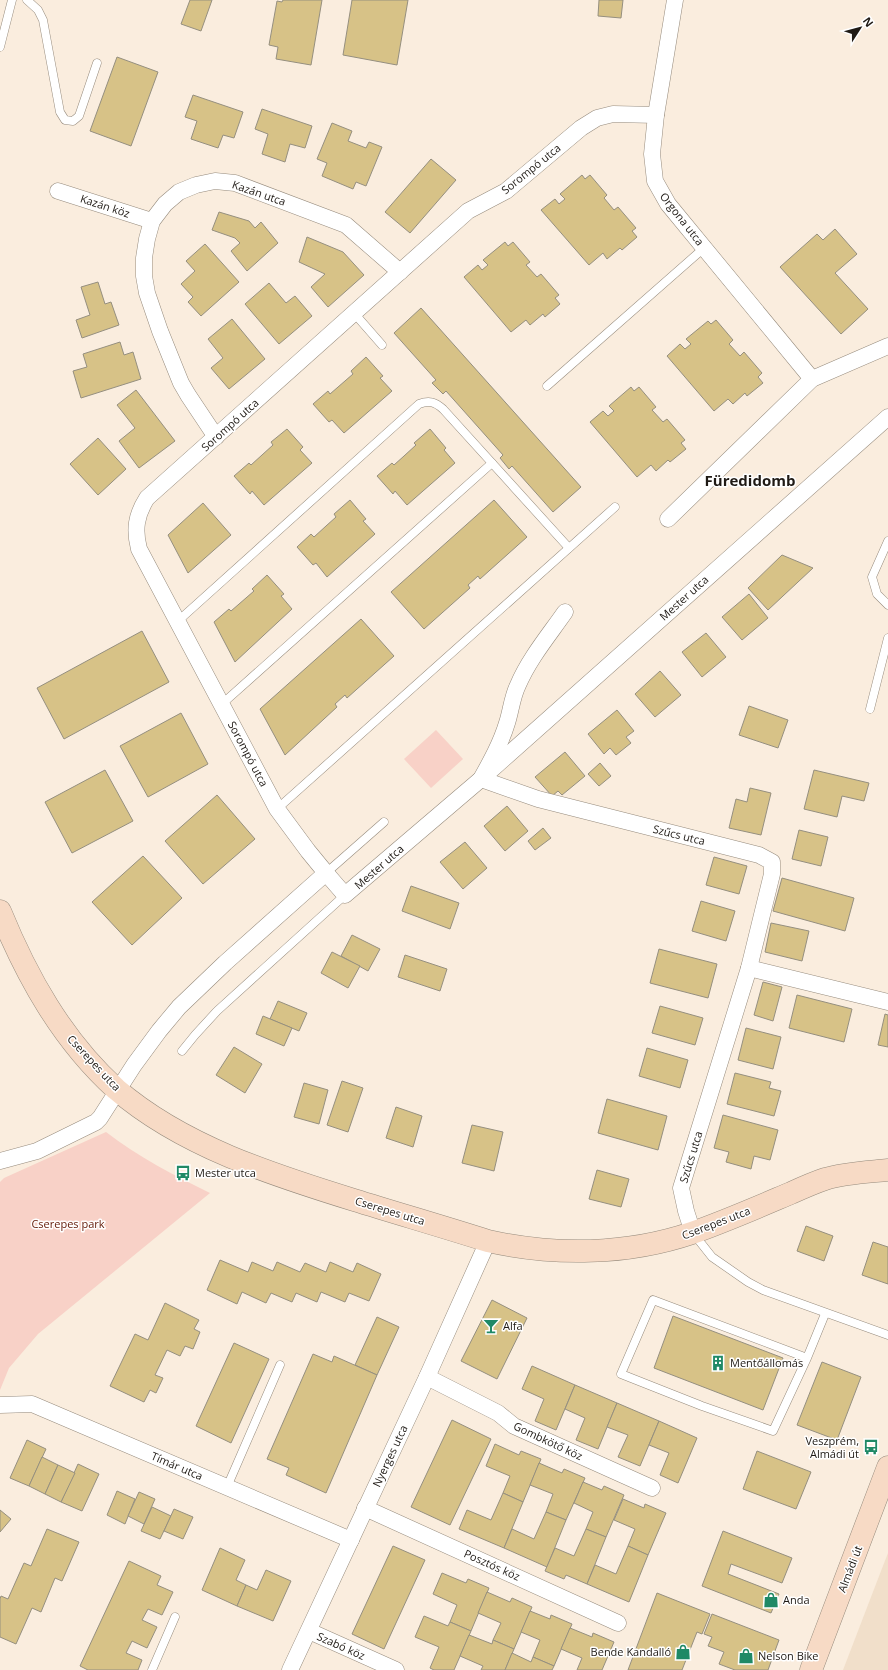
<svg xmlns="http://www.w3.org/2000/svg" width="888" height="1670" font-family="'Open Sans',sans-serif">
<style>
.built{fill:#f1dfca}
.green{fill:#f8d1c7}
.building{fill:#d7c287;stroke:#958f7f}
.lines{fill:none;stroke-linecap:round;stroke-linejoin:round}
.lane-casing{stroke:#968b7d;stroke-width:9}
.street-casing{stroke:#968b7d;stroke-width:17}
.secondary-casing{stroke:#968b7d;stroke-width:23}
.lane{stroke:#fff;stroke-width:8}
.street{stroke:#fff;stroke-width:16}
.secondary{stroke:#f7dac5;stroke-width:22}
.labels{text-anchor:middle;stroke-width:3;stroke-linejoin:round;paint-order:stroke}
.street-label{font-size:11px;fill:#1f1a15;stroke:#fff}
.poi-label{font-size:11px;fill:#1f1a15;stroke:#fff;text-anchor:start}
.park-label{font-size:11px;fill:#631806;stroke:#fff}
.district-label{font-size:15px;font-weight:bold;fill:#1f1a15;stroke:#fff}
</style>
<rect width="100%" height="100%" fill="#faedde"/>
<polygon class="built" points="888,1553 888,1670 843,1670 881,1571"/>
<g class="green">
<polygon points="436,730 463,759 431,788 404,759"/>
<path d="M106,1132C138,1157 174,1175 210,1193L38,1334L9,1368L0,1390V1182L4,1178Z"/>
</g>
<g class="building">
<polygon points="190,0 212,0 201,31 181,24"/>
<polygon points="283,0 322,0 311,65 276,59 278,47 269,45 277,1 282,2"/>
<polygon points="352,0 408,0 397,65 343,55"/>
<polygon points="599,0 623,0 621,18 598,16"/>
<polygon points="117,57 158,72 131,146 90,131"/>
<polygon points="193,95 243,112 234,138 223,135 218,148 191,139 197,121 185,117"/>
<polygon points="262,109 312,126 305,148 290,144 285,162 262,154 268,134 255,129"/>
<polygon points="332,123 352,131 348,141 366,148 369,142 382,147 366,186 356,182 353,189 322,176 327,163 317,159"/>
<polygon points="431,159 456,180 410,233 385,212"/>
<polygon points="582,175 585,179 590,175 607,195 604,198 614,210 618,207 636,228 632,231 637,237 622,250 620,248 607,259 603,253 589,265 541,210 555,199 559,204 565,199 560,194"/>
<polygon points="219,212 249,221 255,228 261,222 278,243 247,271 231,251 240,243 235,238 212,230"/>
<polygon points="835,229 857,254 835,273 868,309 841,334 780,267 817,234 823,240"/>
<polygon points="307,237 343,252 364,275 328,307 311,287 325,274 299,262"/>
<polygon points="505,242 508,246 513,242 530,262 526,265 537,277 541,274 559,295 555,298 560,304 545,317 543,314 530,325 526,320 511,332 464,277 478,265 482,270 488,265 483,260"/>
<polygon points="205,244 239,282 201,316 188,302 193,297 181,284 195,271 186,261"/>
<polygon points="98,282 105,304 111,302 119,325 82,338 76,320 90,315 81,287"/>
<polygon points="269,283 286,303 295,296 312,316 279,344 245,304"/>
<polygon points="421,308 581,487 553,512 512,466 509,469 500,458 503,455 446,391 443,394 432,383 436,380 394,333"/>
<polygon points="232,319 265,359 229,389 211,368 223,358 208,339"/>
<polygon points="716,320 733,340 729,344 740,356 744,352 762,373 758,377 763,383 747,396 745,393 733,404 728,399 714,411 667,356 680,344 685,349 691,344 686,339 708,321 711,324"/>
<polygon points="120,342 124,355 133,352 141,379 81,398 73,371 87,367 83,354"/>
<polygon points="366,357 383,376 380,378 392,391 344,433 332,420 329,422 313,404 328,391 330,394 353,374 351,371"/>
<polygon points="631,387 634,391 639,387 656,407 652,410 663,422 667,419 685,440 681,443 686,449 670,462 668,460 656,471 651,465 637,477 590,422 603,411 608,416 614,411 609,406"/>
<polygon points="136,390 175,441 139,468 119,441 135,428 117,405"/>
<polygon points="287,429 303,447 300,450 312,463 264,505 252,491 250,494 234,476 249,463 251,465 273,445 271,442"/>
<polygon points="430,429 446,448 444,450 455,463 407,505 395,491 393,494 377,476 392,463 394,465 404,456 416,445 414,443"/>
<polygon points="98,438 126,469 98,495 70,464"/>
<polygon points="350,500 366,519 363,521 375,534 327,577 316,563 313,565 297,547 311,534 314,537 326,526 336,517 334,514"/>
<polygon points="494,500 527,537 480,579 478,576 468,585 470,588 424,629 391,592"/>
<polygon points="203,503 231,535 188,573 168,535"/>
<polygon points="782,555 813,568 768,610 748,588"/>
<polygon points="267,575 284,594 281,596 292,609 235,662 214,622 229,609 231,611 254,591 252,589"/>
<polygon points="749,594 768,618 742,640 722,617"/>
<polygon points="361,619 394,656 347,698 345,695 335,704 337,707 285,755 260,709"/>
<polygon points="142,631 169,682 64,739 37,688"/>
<polygon points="706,633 726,657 702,677 682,652"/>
<polygon points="660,671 681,695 655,717 635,694"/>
<polygon points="749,706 788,720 778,748 739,735"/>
<polygon points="617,710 634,731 626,737 631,743 616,755 610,748 604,754 588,734"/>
<polygon points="181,713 208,764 148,797 120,746"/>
<polygon points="565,752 585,776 562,795 558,791 552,796 535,777"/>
<polygon points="600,763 611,776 599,786 588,774"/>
<polygon points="105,770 133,821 72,853 45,802"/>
<polygon points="814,770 869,783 864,801 842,796 837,817 804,809"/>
<polygon points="750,788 771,793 761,835 729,828 736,799 747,802"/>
<polygon points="217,795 255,839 203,884 165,841"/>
<polygon points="507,806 528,831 505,851 484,826"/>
<polygon points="543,828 551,838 535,850 528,841"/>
<polygon points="799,830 828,837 821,866 792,859"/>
<polygon points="465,842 487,868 463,889 440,862"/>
<polygon points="143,856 182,898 132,945 92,902"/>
<polygon points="714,857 747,866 739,894 706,885"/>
<polygon points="782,878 854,898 845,931 773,911"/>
<polygon points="411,886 459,903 450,929 402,911"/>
<polygon points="701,901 735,911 726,941 692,931"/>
<polygon points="771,923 809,931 802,961 765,952"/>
<polygon points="352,935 380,949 368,971 341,956"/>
<polygon points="659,949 717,964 708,998 650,983"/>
<polygon points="332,952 360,966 348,988 321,973"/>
<polygon points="405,955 447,969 440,991 398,977"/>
<polygon points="763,982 782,987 773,1021 754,1015"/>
<polygon points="797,995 852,1009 844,1042 789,1028"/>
<polygon points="278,1001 307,1013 299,1031 270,1019"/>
<polygon points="660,1006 703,1018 695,1045 652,1033"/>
<polygon points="885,1014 888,1015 888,1047 878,1045"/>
<polygon points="263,1016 292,1028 284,1046 256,1034"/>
<polygon points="746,1028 781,1037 773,1069 738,1060"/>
<polygon points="234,1047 262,1064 245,1093 216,1075"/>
<polygon points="647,1048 688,1060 680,1088 639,1076"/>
<polygon points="735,1073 771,1082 769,1088 781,1091 774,1116 727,1104"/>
<polygon points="342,1081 363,1088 348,1132 327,1125"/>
<polygon points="304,1083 328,1090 319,1124 294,1117"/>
<polygon points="607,1099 667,1116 658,1150 598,1133"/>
<polygon points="396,1107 422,1116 413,1147 386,1138"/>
<polygon points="723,1115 778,1130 770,1160 754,1156 751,1169 726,1162 729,1152 714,1148"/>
<polygon points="472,1125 503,1132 494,1171 462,1163"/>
<polygon points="597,1170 629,1179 621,1207 589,1199"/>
<polygon points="806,1226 833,1236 824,1261 797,1251"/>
<polygon points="873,1242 888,1247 888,1284 862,1275"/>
<polygon points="220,1260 248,1272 252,1262 273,1271 277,1262 300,1272 305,1263 326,1272 330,1262 353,1272 357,1263 381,1274 369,1301 349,1293 345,1302 321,1292 317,1302 296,1293 292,1302 271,1293 266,1303 242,1292 237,1304 207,1290"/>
<polygon points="492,1300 527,1318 497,1379 461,1361"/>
<polygon points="165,1303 199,1320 194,1329 200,1332 193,1349 185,1346 180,1356 167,1350 155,1375 163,1378 156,1393 150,1390 144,1402 110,1386 135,1334 148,1340"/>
<polygon points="673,1316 783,1358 763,1410 654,1368"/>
<polygon points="377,1317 399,1327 377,1375 355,1365"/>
<polygon points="234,1343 269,1359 231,1443 196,1426"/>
<polygon points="313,1354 332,1362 334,1356 377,1375 326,1493 286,1475 289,1468 267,1459"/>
<polygon points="822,1362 861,1377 837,1440 797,1425"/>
<polygon points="532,1366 575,1385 556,1430 535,1421 544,1399 522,1389"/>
<polygon points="575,1385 617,1403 598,1449 576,1440 585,1418 565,1409"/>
<polygon points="617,1403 659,1421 640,1466 618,1457 628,1435 607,1427"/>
<polygon points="452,1420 491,1439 450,1525 411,1507"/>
<polygon points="659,1421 697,1438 678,1483 660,1475 669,1453 649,1445"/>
<polygon points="27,1440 46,1449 29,1486 10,1478"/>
<polygon points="495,1444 519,1455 521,1451 541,1459 523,1502 503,1493 510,1476 486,1466"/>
<polygon points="757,1451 811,1472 796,1509 743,1489"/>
<polygon points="42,1457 58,1465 45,1494 29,1486"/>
<polygon points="539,1463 562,1473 564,1469 585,1478 566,1520 546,1512 553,1494 530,1485"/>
<polygon points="78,1464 99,1474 82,1511 61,1502"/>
<polygon points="58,1465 75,1473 61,1502 45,1494"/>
<polygon points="583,1482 602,1490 604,1486 624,1495 606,1537 586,1529 593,1512 574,1503"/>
<polygon points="117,1491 135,1499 125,1524 107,1515"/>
<polygon points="139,1492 155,1499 144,1524 128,1516"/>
<polygon points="503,1493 523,1502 504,1548 459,1529 467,1510 491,1520"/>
<polygon points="623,1499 644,1508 645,1504 666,1513 648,1555 628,1546 635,1529 614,1520"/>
<polygon points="152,1507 171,1516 160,1539 141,1531"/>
<polygon points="174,1509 193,1517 183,1539 164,1531"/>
<polygon points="0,1510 11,1519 0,1532"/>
<polygon points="546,1512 566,1520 547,1567 504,1548 512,1529 534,1539"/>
<polygon points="47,1529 79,1542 62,1581 55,1578 41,1612 32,1608 16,1644 0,1637 0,1599 1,1596 8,1599 24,1563 31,1566"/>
<polygon points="586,1529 606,1537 587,1584 566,1575 564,1579 545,1571 555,1548 574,1556"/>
<polygon points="723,1531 792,1558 782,1583 731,1564 728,1574 779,1594 771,1613 702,1586"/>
<polygon points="393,1546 425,1560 384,1649 352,1634"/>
<polygon points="628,1546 648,1555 629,1602 587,1584 595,1565 616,1574"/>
<polygon points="220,1548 245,1560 236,1580 246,1585 237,1606 202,1590"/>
<polygon points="129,1561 161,1576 157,1585 173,1592 162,1615 148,1609 142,1620 157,1627 147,1648 132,1641 126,1653 142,1660 138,1670 88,1670 80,1666"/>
<polygon points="266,1570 291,1581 273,1621 237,1606 246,1585 257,1590"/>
<polygon points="442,1573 466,1583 468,1579 489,1588 471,1631 450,1622 457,1605 433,1594"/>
<polygon points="487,1592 510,1602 512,1598 532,1607 514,1649 493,1640 501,1623 478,1613"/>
<polygon points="657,1593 710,1614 702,1634 697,1632 682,1670 628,1670"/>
<polygon points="530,1611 550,1619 551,1615 572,1624 554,1666 533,1657 540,1640 521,1632"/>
<polygon points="712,1614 779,1640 768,1670 735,1670 719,1664 724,1652 708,1646 712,1637 704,1634"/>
<polygon points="424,1616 448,1626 450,1622 471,1631 454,1670 434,1670 430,1668 439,1647 415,1637"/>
<polygon points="570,1628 592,1637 593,1633 614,1642 602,1670 577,1670 582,1658 561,1649"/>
<polygon points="469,1635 492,1644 493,1640 514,1649 505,1670 481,1670 483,1666 460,1656"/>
<polygon points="512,1653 531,1662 533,1657 554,1666 552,1670 505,1670"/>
</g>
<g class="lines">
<defs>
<g id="lane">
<polyline points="27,0 38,10 43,20 60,112 65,120 73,121 79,116 97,63"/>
<polyline points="0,47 12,0"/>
<polyline points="354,313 382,345"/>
<polyline points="547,386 704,248"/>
<polyline points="888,541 872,577 877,594 888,605"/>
<path d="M178,621L419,404C429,400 435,402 443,409L569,548"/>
<polyline points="222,704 492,463"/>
<polyline points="870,709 888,638"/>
<polyline points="277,809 615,507"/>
<polyline points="326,873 384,822"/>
<polyline points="182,1051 195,1035 217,1011 345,895"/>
<polyline points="693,1233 712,1257 748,1282 763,1290 888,1335"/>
<polyline points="807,1358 773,1431 702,1406 621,1374 653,1300 807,1358 825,1314"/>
<polyline points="227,1487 280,1365"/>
<polyline points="152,1670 175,1617"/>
</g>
<g id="street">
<polyline points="675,0 656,115 652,154 655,181 668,204 812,379"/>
<polyline points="58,191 152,221"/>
<polyline points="216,437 188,395 181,383 160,331 147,293 144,276 144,258 147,239 152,221 165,204 179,192 196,185 215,181 235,183 346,225 400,272"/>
<polyline points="668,519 812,379 888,346"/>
<path d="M565,612C549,635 529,659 518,685C512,697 511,711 507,723C501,743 491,761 481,779L538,799L759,855L772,862V874L749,968L681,1188L686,1211L693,1233"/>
<path d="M326,873L308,851L277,809L139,549C134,530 136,515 147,498L468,211L506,191L581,128L597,118L613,114L656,115"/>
<polyline points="749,968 888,1002"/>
<polyline points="0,1161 37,1151 96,1122 100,1118 134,1065 159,1031 179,1007 225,963 326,873 345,895 481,779 888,417"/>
<polyline points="427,1377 498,1413 514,1426 652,1488"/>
<polyline points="0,1405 32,1404 351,1540"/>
<polyline points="365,1508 618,1623"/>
<polyline points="309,1631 396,1670"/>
<polyline points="290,1670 427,1377 488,1241"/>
</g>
<g id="secondary">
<path d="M0,911C27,977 62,1040 116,1089C182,1146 273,1175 354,1200C399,1214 444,1227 488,1241C555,1256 627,1255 692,1233C726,1221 758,1207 791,1193C802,1188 813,1183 825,1179C844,1173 868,1172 888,1170"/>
<polyline points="811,1670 888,1467"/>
</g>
</defs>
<use href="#lane" class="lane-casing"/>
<use href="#street" class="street-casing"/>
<use href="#secondary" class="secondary-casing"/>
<use href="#lane" class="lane"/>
<use href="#street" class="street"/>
<use href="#secondary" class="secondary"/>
</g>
<defs>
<symbol id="bus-bare" viewBox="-9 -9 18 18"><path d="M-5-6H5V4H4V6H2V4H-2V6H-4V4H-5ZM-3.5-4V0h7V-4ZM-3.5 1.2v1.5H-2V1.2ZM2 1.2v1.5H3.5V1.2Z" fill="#1f8966" stroke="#fff" stroke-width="2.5" paint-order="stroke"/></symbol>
<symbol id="bar-bare" viewBox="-9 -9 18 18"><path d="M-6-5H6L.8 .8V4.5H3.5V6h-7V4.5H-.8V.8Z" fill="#1f8966" stroke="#fff" stroke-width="2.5" paint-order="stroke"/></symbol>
<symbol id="building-bare" viewBox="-9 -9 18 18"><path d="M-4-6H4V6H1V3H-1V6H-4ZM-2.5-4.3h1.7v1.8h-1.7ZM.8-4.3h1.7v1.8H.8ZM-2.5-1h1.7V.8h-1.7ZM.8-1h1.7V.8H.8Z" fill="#1f8966" stroke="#fff" stroke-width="2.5" paint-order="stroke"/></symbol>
<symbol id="shop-bare" viewBox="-9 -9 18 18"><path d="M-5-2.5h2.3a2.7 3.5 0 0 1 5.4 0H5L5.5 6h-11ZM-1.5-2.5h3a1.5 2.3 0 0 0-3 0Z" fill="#1f8966" stroke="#fff" stroke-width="2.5" paint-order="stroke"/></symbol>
</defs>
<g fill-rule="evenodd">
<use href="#bus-bare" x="172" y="1162" width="22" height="22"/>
<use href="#bar-bare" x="480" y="1315" width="22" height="22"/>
<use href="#building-bare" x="707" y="1352" width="22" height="22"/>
<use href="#bus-bare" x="860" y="1436" width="22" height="22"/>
<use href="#shop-bare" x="760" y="1589" width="22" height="22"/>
<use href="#shop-bare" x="672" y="1641" width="22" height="22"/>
<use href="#shop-bare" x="735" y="1645" width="22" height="22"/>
</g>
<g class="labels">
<g class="street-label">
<text transform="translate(531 169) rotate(-39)" y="4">Sorompó utca</text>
<text transform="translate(259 193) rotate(19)" y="4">Kazán utca</text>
<text transform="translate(105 206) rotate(18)" y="4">Kazán köz</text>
<text transform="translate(682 219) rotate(52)" y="4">Orgona utca</text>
<text transform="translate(230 425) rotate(-42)" y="4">Sorompó utca</text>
<text transform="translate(684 598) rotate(-42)" y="4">Mester utca</text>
<text transform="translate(248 754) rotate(62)" y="4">Sorompó utca</text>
<text transform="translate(679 835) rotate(14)" y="4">Szűcs utca</text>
<text transform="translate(379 867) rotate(-41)" y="4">Mester utca</text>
<text transform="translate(94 1063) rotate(47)" y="4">Cserepes utca</text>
<text transform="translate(691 1157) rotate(-73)" y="4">Szűcs utca</text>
<text transform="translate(390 1211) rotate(17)" y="4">Cserepes utca</text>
<text transform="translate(716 1223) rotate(-21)" y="4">Cserepes utca</text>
<text transform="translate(548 1441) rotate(25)" y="4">Gombkötő köz</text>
<text transform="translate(390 1456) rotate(-65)" y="4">Nyerges utca</text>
<text transform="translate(177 1466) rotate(23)" y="4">Tímár utca</text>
<text transform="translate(492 1565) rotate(24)" y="4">Posztós köz</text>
<text transform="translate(850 1569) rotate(-69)" y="4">Almádi út</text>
<text transform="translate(341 1646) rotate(24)" y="4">Szabó köz</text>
</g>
<g class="poi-label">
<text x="195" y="1177">Mester utca</text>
<text x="503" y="1330">Alfa</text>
<text x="730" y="1367">Mentőállomás</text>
<text x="859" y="1445" text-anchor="end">Veszprém,<tspan x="859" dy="13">Almádi út</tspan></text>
<text x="783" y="1604">Anda</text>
<text x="671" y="1656" text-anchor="end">Bende Kandalló</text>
<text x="758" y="1660">Nelson Bike</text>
</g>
<g class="park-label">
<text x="68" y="1228">Cserepes park</text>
</g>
<g class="district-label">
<text x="750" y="486">Füredidomb</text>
</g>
</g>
<g transform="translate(860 28) rotate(54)" stroke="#ffffff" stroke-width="3" paint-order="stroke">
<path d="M0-3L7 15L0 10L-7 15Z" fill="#1f1a15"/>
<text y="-6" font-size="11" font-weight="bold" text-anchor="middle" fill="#1f1a15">N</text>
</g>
</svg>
